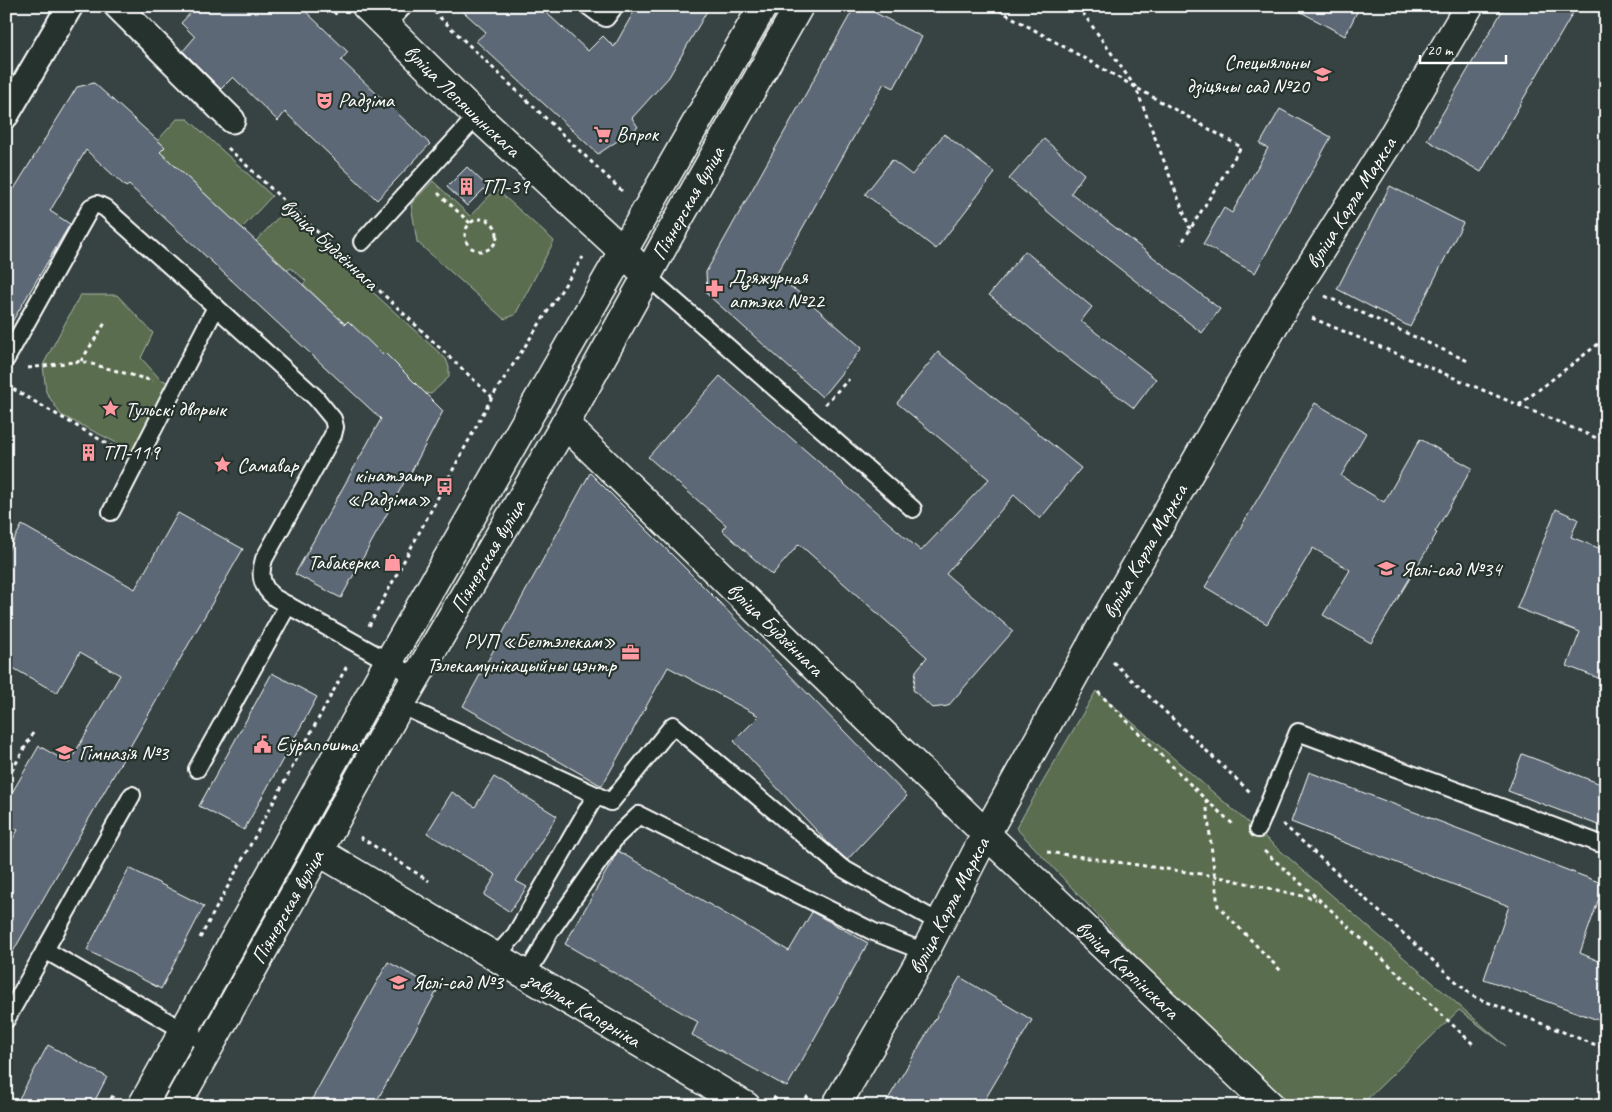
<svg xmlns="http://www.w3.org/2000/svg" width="1612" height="1112" font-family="Caveat,sans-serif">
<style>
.green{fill:#5a6d50;stroke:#acb6a8}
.building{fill:#5b6774;stroke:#fff}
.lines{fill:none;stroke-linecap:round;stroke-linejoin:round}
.service-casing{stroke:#fff;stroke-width:20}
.pedestrian-casing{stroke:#fff;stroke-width:29}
.minor-casing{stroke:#fff;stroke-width:31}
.tertiary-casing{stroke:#fff;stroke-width:31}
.secondary-casing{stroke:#fff;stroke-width:31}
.primary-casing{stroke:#fff;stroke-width:31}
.path{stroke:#fff;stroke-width:3;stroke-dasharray:4 4;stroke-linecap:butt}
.service{stroke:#26332d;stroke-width:16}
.pedestrian{stroke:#26332d;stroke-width:25}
.minor{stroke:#26332d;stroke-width:28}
.tertiary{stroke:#26332d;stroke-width:28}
.secondary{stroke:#26332d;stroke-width:28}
.primary{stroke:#26332d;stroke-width:28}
.labels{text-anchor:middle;stroke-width:4.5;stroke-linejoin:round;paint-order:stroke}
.poi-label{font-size:21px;fill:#fff;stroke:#26332d;text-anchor:start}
.street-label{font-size:21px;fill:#fff;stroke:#26332d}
</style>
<rect width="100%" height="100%" fill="#364342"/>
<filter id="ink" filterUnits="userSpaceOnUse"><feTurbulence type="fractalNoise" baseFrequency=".02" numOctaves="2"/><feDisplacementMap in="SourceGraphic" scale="10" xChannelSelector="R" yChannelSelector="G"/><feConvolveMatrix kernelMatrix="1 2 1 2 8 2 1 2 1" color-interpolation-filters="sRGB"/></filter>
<g filter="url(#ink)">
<g class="green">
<polygon points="177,119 188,119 272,196 242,228 160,152 165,147 158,140"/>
<polygon points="433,181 470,216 496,189 554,241 515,315 504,319 417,242 411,204"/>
<polygon points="284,211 446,359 449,367 449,377 431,394 425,393 385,353 380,357 348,321 345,324 303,284 306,281 291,268 288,270 256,241"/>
<polygon points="80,295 117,295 153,333 141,358 160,379 167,382 133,451 61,415 46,392 43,365"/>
<polygon points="1096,691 1506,1046 1459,1010 1360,1106 1276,1106 1016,828"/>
</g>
<g class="building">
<polygon points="197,6 300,6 348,52 341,60 430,144 377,200 285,112 278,121 233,77 221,89 183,51 195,37 181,23"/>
<polygon points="457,6 539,6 588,51 603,36 614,47 637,6 710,6 669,77 632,118 638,127 598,154 476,41 486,32"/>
<polygon points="855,6 862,6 922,37 894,88 884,83 775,277 797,291 862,348 822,397 707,294 706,272"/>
<polygon points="1290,6 1360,6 1345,36"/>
<polygon points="1505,6 1577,6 1481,172 1427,140"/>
<polygon points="94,83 165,147 160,152 345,324 348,321 383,355 385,353 443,411 408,478 407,477 341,598 295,574 381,419 129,185 126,187 86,150 50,211 70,224 6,332 6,202 77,87"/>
<polygon points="1280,109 1331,137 1255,273 1203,244 1224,208 1232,213 1268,148 1260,144"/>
<polygon points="944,134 995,173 936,249 865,194 892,160 912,175"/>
<polygon points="1044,139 1084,174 1071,193 1220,309 1202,333 1060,222 1009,179"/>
<polygon points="467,167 487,186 467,206 447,187"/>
<polygon points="1390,186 1463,223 1410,327 1337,289"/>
<polygon points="1025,251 1092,307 1081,321 1156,379 1134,408 1058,351 989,295"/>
<polygon points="938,352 1081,468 1040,519 1014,495 946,574 1013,631 948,706 932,708 913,690 916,671 927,657 799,544 772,575 722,530 726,525 648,457 720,376 921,551 989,479 897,403"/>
<polygon points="1315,403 1366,433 1341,476 1384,502 1420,439 1472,468 1435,532 1437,533 1371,643 1323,615 1350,570 1313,548 1267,624 1205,587"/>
<polygon points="590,473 717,600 907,796 847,860 828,843 734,741 759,716 668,667 602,786 463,706"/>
<polygon points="1556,509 1578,519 1571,537 1606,551 1606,681 1567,666 1580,632 1517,608"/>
<polygon points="178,513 243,549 6,964 6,850 18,830 6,824 6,803 39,746 69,763 120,675 80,652 57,693 6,664 6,554 22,525 135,589"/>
<polygon points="272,673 317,697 244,830 199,806"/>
<polygon points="1522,754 1606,786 1606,828 1508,791"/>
<polygon points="1309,772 1604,884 1580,953 1606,964 1606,996 1598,1020 1484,979 1509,906 1291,822"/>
<polygon points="494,777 557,816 516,881 527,887 510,912 484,895 496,875 427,833 452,792 475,807"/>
<polygon points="618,851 789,951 812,912 868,943 787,1087 692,1035 698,1022 565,944"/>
<polygon points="129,868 204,906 161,989 87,950"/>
<polygon points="388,962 438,989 374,1106 308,1106"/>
<polygon points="960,977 1032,1020 981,1106 884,1106"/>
<polygon points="48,1045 107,1077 92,1106 15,1106"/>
</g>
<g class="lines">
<defs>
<g id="service">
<polyline points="588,6 600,15 606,18 615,6"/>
<polyline points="386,25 404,6"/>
<polyline points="362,242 477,116"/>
<polyline points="648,277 913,509"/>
<path d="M6,359L91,207L97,204L105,208L216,307L315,397L333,419L335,427L333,435L264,559C259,575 261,587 275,598L416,677"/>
<polyline points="111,512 216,307"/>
<polyline points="400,705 611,802 673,725 842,868 940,923"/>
<polyline points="197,769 288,605"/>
<polyline points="132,795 45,950 210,1046"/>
<polyline points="1258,829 1298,732 1598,843"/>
<polyline points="495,957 515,935 596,795"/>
<polyline points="526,975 540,952 549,933 616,837 639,815 874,932 925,952"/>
<polyline points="6,1020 45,950"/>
</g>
<g id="pedestrian">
<polyline points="117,6 232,120"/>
<polyline points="6,115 70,6"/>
</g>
<g id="minor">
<path id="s1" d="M366,6L477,116L624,252L648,277"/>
<path id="s2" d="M565,424L986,834"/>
<path id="s3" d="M318,851L746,1106"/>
</g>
<g id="tertiary">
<path id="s4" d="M986,834L1271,1106"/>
</g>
<g id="secondary">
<path id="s5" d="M836,1106L925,952L986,834L1100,629L1285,306L1389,142L1469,6"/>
</g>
<g id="primary">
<polyline points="142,1106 389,661 763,6"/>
<path id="s6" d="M176,1106L400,705L565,424L669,236L799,6"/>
</g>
</defs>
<use href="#service" class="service-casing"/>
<use href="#pedestrian" class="pedestrian-casing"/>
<use href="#minor" class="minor-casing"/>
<use href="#tertiary" class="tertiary-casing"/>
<use href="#secondary" class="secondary-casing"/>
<use href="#primary" class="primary-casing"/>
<g class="path">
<polyline points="328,6 339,17"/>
<polyline points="428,6 623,192"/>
<polyline points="992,6 1241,147 1181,244"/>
<polyline points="1078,6 1136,88 1190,229"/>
<polyline points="228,148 342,255"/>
<polyline points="438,193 470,223"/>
<circle cx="481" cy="235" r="16"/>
<polyline points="350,263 492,397"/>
<polyline points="1325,296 1470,362"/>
<polyline points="1312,318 1606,442"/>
<polyline points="81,361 105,323"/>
<polyline points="28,368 81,361 153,381"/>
<polyline points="6,385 118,450"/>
<polyline points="825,404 849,379"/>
<polyline points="1519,405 1606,338"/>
<polyline points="369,626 492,397 583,257"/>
<polyline points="1113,662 1250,792"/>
<polyline points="1098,692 1205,799 1235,826"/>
<polyline points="6,772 10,774 33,733"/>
<polyline points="6,780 10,774"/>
<polyline points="1206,800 1218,906 1282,972"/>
<polyline points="1283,824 1472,996 1606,1049"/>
<polyline points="360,837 429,881"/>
<polyline points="1264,851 1332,911 1475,1046"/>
<polyline points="1047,852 1215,876 1316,899"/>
<polyline points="200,938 348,664"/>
<polyline points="773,1097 786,1106"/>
<polyline points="107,1106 115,1092"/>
<polyline points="802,1106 808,1096"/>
</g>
<use href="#service" class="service"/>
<use href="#pedestrian" class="pedestrian"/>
<use href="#minor" class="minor"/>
<use href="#tertiary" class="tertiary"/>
<use href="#secondary" class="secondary"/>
<use href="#primary" class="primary"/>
</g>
</g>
<defs>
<symbol id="school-bare" viewBox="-9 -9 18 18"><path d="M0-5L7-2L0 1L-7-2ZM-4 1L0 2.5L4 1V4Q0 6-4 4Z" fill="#ff9aa2" stroke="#26332d" stroke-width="2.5" paint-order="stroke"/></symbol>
<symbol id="theatre-bare" viewBox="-9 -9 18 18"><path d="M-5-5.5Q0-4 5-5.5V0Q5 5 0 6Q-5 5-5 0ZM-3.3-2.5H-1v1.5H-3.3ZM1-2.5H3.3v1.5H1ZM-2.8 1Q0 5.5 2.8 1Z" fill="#ff9aa2" stroke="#26332d" stroke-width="2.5" paint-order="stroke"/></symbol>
<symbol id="supermarket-bare" viewBox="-9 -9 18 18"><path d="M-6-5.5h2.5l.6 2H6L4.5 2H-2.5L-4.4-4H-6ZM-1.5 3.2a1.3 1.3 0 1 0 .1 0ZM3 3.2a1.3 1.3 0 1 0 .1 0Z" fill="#ff9aa2" stroke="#26332d" stroke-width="2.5" paint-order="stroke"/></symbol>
<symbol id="building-bare" viewBox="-9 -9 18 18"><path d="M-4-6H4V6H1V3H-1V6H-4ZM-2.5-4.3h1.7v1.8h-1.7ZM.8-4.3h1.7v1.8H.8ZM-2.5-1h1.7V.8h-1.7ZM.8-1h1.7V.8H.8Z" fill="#ff9aa2" stroke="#26332d" stroke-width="2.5" paint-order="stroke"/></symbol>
<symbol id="pharmacy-bare" viewBox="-9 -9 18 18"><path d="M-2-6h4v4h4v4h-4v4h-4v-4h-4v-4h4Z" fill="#ff9aa2" stroke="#26332d" stroke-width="2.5" paint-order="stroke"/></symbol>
<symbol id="sight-bare" viewBox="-9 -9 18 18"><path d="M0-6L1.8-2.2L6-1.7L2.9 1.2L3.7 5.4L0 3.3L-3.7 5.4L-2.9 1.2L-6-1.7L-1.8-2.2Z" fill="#ff9aa2" stroke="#26332d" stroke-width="2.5" paint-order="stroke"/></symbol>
<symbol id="bus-bare" viewBox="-9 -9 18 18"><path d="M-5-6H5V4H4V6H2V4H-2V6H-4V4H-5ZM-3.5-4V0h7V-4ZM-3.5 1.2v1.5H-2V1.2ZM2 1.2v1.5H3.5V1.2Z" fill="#ff9aa2" stroke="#26332d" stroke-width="2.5" paint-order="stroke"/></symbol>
<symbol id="shop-bare" viewBox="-9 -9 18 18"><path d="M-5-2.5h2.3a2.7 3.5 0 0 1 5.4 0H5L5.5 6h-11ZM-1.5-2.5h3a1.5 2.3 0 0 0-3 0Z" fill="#ff9aa2" stroke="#26332d" stroke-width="2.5" paint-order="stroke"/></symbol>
<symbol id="office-bare" viewBox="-9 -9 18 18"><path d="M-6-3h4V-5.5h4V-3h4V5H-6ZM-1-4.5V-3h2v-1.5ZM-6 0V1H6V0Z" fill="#ff9aa2" stroke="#26332d" stroke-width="2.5" paint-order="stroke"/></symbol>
<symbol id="civic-bare" viewBox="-9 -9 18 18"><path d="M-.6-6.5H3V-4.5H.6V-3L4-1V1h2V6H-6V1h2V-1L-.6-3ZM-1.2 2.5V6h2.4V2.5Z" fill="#ff9aa2" stroke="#26332d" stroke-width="2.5" paint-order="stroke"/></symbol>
</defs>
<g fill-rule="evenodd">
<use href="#school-bare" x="1310" y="62" width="25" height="25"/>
<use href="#theatre-bare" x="312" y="88" width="25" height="25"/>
<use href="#supermarket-bare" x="590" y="122" width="25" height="25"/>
<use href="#building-bare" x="454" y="174" width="25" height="25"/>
<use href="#pharmacy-bare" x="702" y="276" width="25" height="25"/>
<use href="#sight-bare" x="98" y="396" width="25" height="25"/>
<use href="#building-bare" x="76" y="440" width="25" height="25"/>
<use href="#sight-bare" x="210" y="452" width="25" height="25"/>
<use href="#bus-bare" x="432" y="474" width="25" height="25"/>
<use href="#shop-bare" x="380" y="550" width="25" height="25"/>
<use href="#school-bare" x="1374" y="556" width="25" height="25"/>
<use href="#office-bare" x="618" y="640" width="25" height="25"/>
<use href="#civic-bare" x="250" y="732" width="25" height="25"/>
<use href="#school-bare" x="52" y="740" width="25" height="25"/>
<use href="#school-bare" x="386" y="970" width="25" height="25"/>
</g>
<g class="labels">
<g class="poi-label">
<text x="1309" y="69" text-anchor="end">Спецыяльны<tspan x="1309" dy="24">дзіцячы сад №20</tspan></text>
<text x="338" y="107">Радзіма</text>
<text x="616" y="141">Впрок</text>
<text x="481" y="193">ТП-39</text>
<text x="729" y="284">Дзяжурная<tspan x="729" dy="24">аптэка №22</tspan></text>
<text x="125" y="416">Тульскі дворык</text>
<text x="102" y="459">ТП-119</text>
<text x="237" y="472">Самавар</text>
<text x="431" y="482" text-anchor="end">кінатэатр<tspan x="431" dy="24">«Радзіма»</tspan></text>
<text x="379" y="569" text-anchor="end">Табакерка</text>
<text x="1401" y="576">Яслі-сад №34</text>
<text x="616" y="648" text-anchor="end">РУП «Белтэлекам»<tspan x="616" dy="24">Тэлекамунікацыйны цэнтр</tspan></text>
<text x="276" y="751">Еўрапошта</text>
<text x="79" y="760">Гімназія №3</text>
<text x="412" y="989">Яслі-сад №3</text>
</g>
<g class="street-label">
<text dy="7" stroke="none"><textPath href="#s1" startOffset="135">вуліца Лепяшынскага</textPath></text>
<text dy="7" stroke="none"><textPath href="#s5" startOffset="1040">вуліца Карла Маркса</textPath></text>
<text dy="7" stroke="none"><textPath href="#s6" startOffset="1038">Піянерская вуліца</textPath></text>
<text transform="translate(330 244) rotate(43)" y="7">вуліца Будзённага</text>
<text dy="7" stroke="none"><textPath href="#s5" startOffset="635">вуліца Карла Маркса</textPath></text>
<text dy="7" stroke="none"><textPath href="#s6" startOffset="632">Піянерская вуліца</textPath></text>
<text dy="7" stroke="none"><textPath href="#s2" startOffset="294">вуліца Будзённага</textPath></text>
<text dy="7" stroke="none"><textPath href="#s5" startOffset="230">вуліца Карла Маркса</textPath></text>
<text dy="7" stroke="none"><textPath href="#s6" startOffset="228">Піянерская вуліца</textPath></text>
<text dy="7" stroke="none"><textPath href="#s4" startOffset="196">вуліца Карпінскага</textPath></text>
<text dy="7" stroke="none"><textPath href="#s3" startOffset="309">завулак Каперніка</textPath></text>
</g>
</g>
<rect width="1612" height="1112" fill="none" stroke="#26332d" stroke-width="25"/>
<rect x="12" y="12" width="1587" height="1087" fill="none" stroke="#fff" stroke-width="2" filter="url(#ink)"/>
<path d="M1420 55v8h86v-8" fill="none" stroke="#ffffff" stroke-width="2.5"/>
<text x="1427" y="55" font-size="15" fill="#ffffff" stroke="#26332d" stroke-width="4" paint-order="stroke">20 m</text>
</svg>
